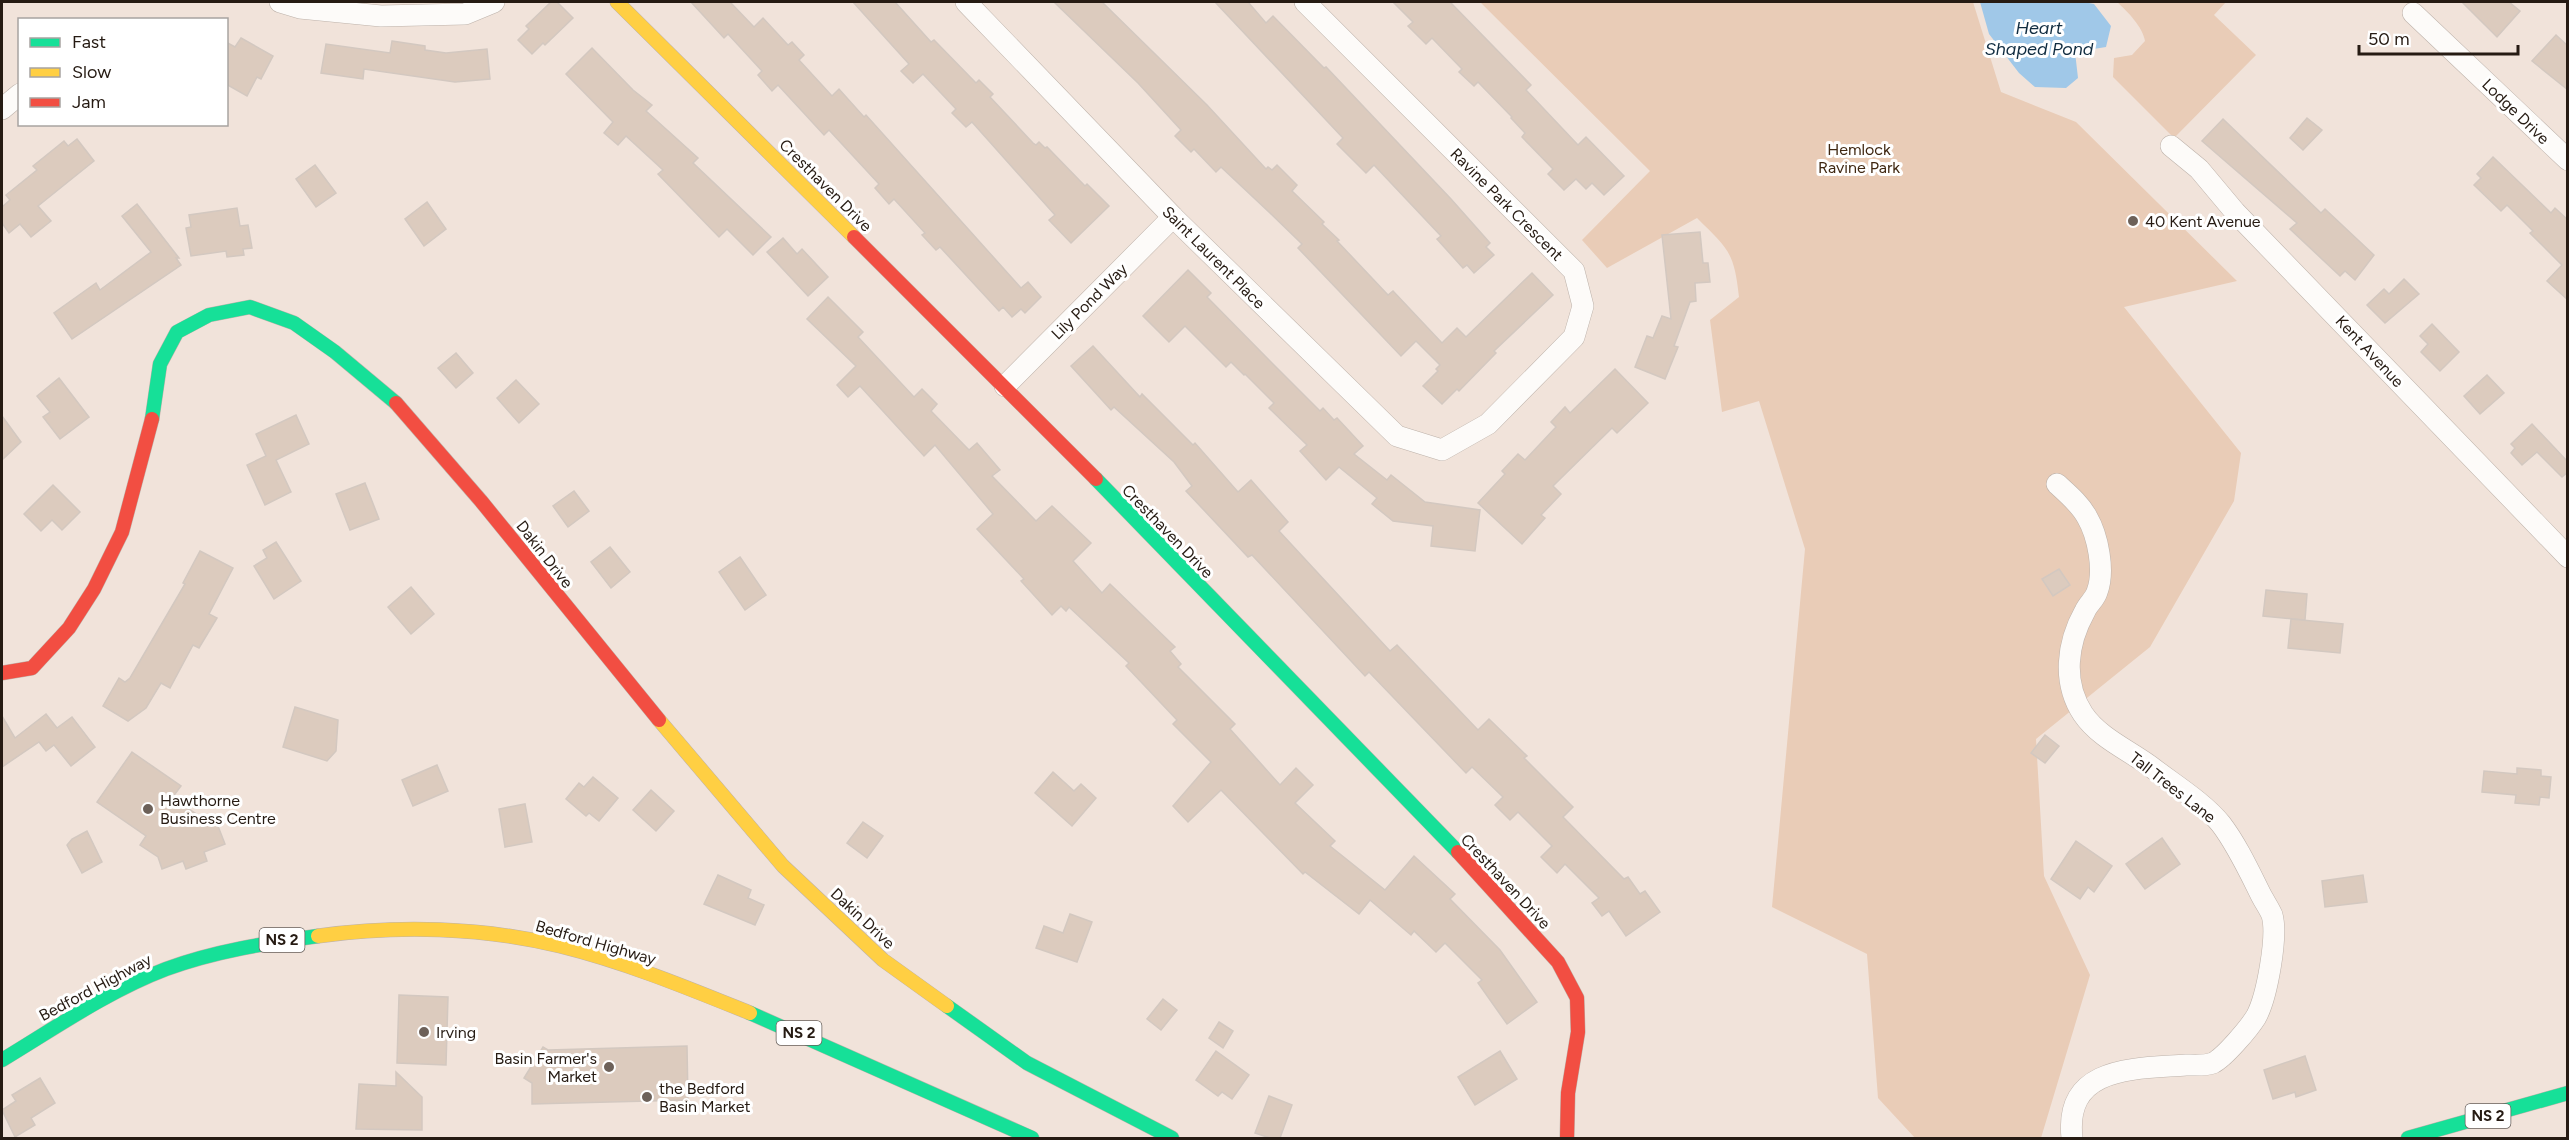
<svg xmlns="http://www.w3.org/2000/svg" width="2569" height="1140" font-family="Figtree,sans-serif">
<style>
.green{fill:#e9ccb7}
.water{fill:#a0c8e8}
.building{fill:#dccbbe;stroke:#d3c8c0;stroke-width:1.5}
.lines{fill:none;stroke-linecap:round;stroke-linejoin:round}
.street-casing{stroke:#bdb2aa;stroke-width:22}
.fast-casing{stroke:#bdb2aa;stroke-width:15}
.slow-casing{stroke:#bdb2aa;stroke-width:15}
.jam-casing{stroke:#bdb2aa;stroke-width:15}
.street{stroke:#fdfbf9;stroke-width:21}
.fast{stroke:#16e098;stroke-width:14}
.slow{stroke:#ffcf43;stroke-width:14}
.jam{stroke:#f24e42;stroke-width:14}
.poi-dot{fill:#6d6159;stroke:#fff;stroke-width:2}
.labels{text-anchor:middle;stroke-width:6;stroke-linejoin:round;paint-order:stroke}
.shield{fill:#fff;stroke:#675f5a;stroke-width:1.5}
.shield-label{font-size:15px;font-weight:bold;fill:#261b13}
.street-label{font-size:16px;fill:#261b13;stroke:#fff}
.park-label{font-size:16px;fill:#3f2711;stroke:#fff}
.poi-label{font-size:16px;fill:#261b13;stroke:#fff;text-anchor:start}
.water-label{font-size:18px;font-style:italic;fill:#102c40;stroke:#fff}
</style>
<rect width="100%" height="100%" fill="#f1e3da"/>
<g class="green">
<path d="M1480,2H1973L2001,92L2076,122L2237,281L2124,307L2241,453L2234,501L2150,647L2036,739L2044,876L2090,975L2041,1138H1915L1878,1098L1867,954L1772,907L1805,549L1759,401L1722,412L1710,320L1739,297C1734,251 1728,249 1697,218L1607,268L1582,240L1650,171Z"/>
<path d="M2117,2H2226L2214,15L2256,55L2174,138L2113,77L2114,58L2132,55L2145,41C2143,27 2127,11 2117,2Z"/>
</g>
<polygon class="water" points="1980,2 2084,2 2094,4 2111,26 2106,47 2075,52 2078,78 2066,88 2035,87 2019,73 1989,34"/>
<g class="building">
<polygon points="551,2 557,2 573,18 545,45 543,43 532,54 518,40 529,29 526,26"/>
<polygon points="691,2 730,2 754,27 763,18 788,45 792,42 804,55 799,60 832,96 839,89 864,117 866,115 1021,288 1028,282 1041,297 1025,313 1021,309 1012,317 1003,307 999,311 940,247 936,250 922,235 925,233 894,199 889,204 875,188 879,184 829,130 824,135 778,85 772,91 758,75 762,71 728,34 724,38"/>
<polygon points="853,2 895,2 931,42 934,40 976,83 979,80 993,94 990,97 1033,143 1036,145 1039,142 1045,148 1047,147 1085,186 1087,184 1109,206 1071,243 1049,220 1055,215 972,122 966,127 952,113 956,109 923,74 913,83 901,71 909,64"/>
<polygon points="1054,2 1102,2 1207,105 1266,169 1268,167 1272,170 1277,165 1297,185 1292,191 1324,222 1322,224 1339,240 1337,241 1388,295 1393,291 1442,343 1457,328 1466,337 1532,273 1553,295 1494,351 1496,353 1459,391 1457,389 1442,404 1423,386 1438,371 1436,369 1440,365 1416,341 1401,356 1298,248 1302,244 1270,213 1221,167 1216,172 1194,149 1191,152 1175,136 1181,130 1138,83"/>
<polygon points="1215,2 1248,2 1266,23 1273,16 1324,68 1326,67 1451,199 1490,243 1486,247 1494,255 1474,273 1467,265 1463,268 1437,239 1441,236 1374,165 1366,173 1337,144 1343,138"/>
<polygon points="1393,2 1450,2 1531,85 1526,90 1578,145 1586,137 1624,176 1604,195 1592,183 1586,189 1576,179 1564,190 1548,174 1553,169 1522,137 1525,133 1511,118 1512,117 1478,82 1474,86 1459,72 1462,69 1432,38 1426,44 1408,26 1413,22"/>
<polygon points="2462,2 2509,2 2520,11 2497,37"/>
<polygon points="2556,35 2568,46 2568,90 2532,61"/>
<polygon points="241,38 273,56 261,79 257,77 247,96 226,84 226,42 235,47"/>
<polygon points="392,41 425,46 425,50 446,53 487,49 490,79 455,82 364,69 363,79 321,73 326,44 390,53"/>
<polygon points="592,48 633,90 652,105 646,111 698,158 693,163 771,237 753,255 727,229 719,237 658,174 663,170 626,136 618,145 604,133 613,122 566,74"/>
<polygon points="2307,118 2322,130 2303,150 2290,138"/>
<polygon points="2223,119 2321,213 2325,209 2374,255 2355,280 2345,271 2340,276 2290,229 2297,223 2202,141"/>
<polygon points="77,139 94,161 38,206 51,221 31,237 20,224 9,233 2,223 2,207 10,200 6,195 37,170 33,166 64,141 68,146"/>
<polygon points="2493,157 2551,213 2555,208 2568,220 2568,300 2547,281 2562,265 2530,233 2533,231 2507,205 2501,211 2474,185 2481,178 2477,174"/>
<polygon points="315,165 336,193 316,207 296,179"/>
<polygon points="427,202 446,229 424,246 405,219"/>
<polygon points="137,204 179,258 176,258 181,265 72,339 54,313 96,283 100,290 151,252 122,216"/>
<polygon points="237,208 240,226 248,225 252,248 243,249 244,255 227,257 226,251 191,256 186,228 191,227 189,215"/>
<polygon points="1700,232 1703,263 1708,263 1710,282 1695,283 1696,301 1690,302 1674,346 1678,347 1665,379 1635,367 1647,336 1653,338 1662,316 1671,319 1662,235"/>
<polygon points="783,238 797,254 802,249 828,277 808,296 767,252"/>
<polygon points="1188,270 1211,293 1207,297 1272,363 1320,411 1323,408 1334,420 1337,418 1363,446 1354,454 1387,480 1391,475 1425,502 1480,510 1475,551 1431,546 1433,526 1393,521 1372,504 1377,498 1339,467 1326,480 1300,451 1307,445 1269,408 1274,403 1245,374 1244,375 1231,362 1226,367 1185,326 1169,342 1143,316"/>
<polygon points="2404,279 2419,294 2385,323 2367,305 2384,289 2389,294"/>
<polygon points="828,297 863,332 858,337 914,397 922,389 937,404 931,411 969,450 977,443 1000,470 992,476 1036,521 1052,506 1091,543 1073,561 1102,593 1110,584 1175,647 1170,651 1181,664 1178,667 1235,724 1230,729 1280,785 1296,768 1313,785 1295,803 1335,841 1330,846 1385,890 1414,856 1455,894 1450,899 1500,950 1537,1002 1507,1024 1478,983 1482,980 1445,943 1436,952 1414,931 1411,935 1370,900 1359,914 1305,872 1303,874 1221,790 1188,822 1173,806 1211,762 1173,724 1177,720 1126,666 1129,663 1069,607 1066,611 1061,606 1052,615 1021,581 1024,579 977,529 993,514 935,445 924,456 860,386 848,397 837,385 856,366 807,319"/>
<polygon points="2432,324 2459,352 2440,371 2421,352 2428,344 2420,336"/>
<polygon points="1093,346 1140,397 1142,394 1193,445 1195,443 1238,492 1251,480 1288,522 1279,531 1390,651 1397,645 1478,730 1489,719 1527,756 1524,758 1573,807 1563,817 1624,879 1628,877 1640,894 1645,891 1660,912 1626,936 1609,911 1602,916 1592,903 1599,898 1565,864 1557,873 1541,857 1552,846 1518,812 1510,820 1495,805 1503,797 1472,767 1466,773 1369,672 1365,676 1252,555 1248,557 1186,491 1192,486 1174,462 1114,407 1111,410 1071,366"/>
<polygon points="456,353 473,373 456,388 438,368"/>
<polygon points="1615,369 1648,403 1617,433 1612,428 1553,486 1561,494 1541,515 1545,518 1522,544 1478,503 1505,474 1502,471 1518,454 1525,460 1556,427 1551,422 1565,407 1570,413"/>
<polygon points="2487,375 2504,393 2480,414 2464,396"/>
<polygon points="59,378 89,417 60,439 43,417 50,412 37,396"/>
<polygon points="516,380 539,404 519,423 497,398"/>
<polygon points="296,415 309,444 276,460 291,492 265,505 247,465 266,456 256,434"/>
<polygon points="2,416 21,442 2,460"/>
<polygon points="2532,424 2568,462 2568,472 2562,477 2537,452 2522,465 2511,453 2515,448 2511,444"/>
<polygon points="365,483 379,519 350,530 336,494"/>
<polygon points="53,485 80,512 62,530 52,520 41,531 24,514"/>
<polygon points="574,491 589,511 568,527 553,506"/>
<polygon points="276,542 301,581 274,599 254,566 267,558 263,550"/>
<polygon points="610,547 630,572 611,588 591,562"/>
<polygon points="200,551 233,568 209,614 217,618 199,648 193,645 170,688 161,683 146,708 128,721 103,706 119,678 125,682 130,678 185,584 183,583"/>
<polygon points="740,557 766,595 745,610 719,572"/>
<polygon points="2059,569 2070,585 2053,596 2042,579"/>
<polygon points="411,587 434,614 411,634 388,607"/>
<polygon points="2266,590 2307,594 2305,620 2263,616"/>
<polygon points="2291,619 2343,624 2340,653 2288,648"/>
<polygon points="295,707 338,720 336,751 327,761 283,747"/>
<polygon points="46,714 57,728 72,717 95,747 71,766 54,745 46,751 39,742 2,767 2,716 15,738"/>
<polygon points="2045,735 2059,746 2045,763 2031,753"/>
<polygon points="132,752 181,786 172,798 210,823 216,821 225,844 204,852 207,861 186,869 183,861 162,869 158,857 140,845 146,836 97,802"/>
<polygon points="437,765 448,791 413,806 402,780"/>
<polygon points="2517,768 2541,770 2541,776 2551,777 2549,798 2540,797 2539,805 2515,803 2516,795 2482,792 2484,771 2517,774"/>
<polygon points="1053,772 1074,791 1081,784 1096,798 1072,826 1035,793"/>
<polygon points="593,777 618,798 599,821 589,813 586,816 566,799 579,783 584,787"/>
<polygon points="651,790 674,811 656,831 633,810"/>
<polygon points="525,804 532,842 505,847 499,809"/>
<polygon points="863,822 883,836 867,858 847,843"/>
<polygon points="87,831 102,862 82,873 67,845 72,839"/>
<polygon points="2162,838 2180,864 2145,889 2126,864"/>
<polygon points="2076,841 2112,866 2094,892 2088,887 2080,899 2051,879"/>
<polygon points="718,875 751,890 748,898 764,905 755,925 704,904"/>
<polygon points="2363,875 2367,902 2325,907 2322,881"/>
<polygon points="1070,914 1092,922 1077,962 1036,948 1044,926 1063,933"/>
<polygon points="399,995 448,997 446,1065 397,1063"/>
<polygon points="1163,999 1177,1010 1161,1030 1147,1019"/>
<polygon points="1219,1022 1233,1031 1223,1048 1209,1038"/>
<polygon points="687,1046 688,1100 532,1104 532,1083 524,1078 543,1047 548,1050"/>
<polygon points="1216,1051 1249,1075 1232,1099 1222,1092 1218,1096 1196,1080"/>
<polygon points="1500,1051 1517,1079 1475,1105 1458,1077"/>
<polygon points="2305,1056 2316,1090 2296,1097 2295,1092 2273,1099 2264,1070"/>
<polygon points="396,1072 422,1097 422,1130 356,1129 359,1084 396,1086"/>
<polygon points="40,1078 55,1103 31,1118 35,1125 15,1137 2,1110 16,1101 12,1095"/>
<polygon points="1269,1096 1292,1105 1280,1138 1270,1138 1255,1133"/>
</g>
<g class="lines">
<defs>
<g id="street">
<polyline points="280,2 300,8 381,16 465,14 494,2"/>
<polyline points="966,2 1173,217 1397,436 1442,450 1488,424 1574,337 1583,306 1574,271 1305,2"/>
<polyline points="2413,13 2568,160"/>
<polyline points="2,109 20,94"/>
<polyline points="2171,146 2199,169 2235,212 2568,557"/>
<polyline points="1005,386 1173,217"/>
<path d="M2057,484C2068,494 2080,504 2087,517C2098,536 2105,571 2097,592C2095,599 2088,604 2085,611C2067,643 2062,682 2083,714C2100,739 2131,751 2154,769C2175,785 2204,803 2221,824C2237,845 2249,871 2261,895C2264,901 2269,908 2272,915C2278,936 2267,997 2256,1017C2249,1028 2225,1057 2213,1063C2206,1066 2193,1065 2186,1065C2135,1069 2064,1065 2072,1138"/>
</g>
<g id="fast">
<polyline points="152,419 160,364 177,332 209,315 250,307 294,323 335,352 396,403"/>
<polyline points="1096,479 1458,852"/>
<polyline points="947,1006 1027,1063 1172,1138"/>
<polyline points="750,1013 1032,1138"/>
<path d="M2,1060C55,1028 108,991 166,969C215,951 267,943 318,936"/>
<polyline points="2408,1138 2568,1093"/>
</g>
<g id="slow">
<polyline points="617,2 854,237"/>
<polyline points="659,720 783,866 883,960 947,1006"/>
<path d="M318,936C397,925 482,927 560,946C625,962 688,988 750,1013"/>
</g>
<g id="jam">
<polyline points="854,237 1096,479"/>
<polyline points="396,403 481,501 659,720"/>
<polyline points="2,673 32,668 69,628 94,589 122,532 152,419"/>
<polyline points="1458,852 1558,962 1577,998 1578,1032 1568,1093 1567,1138"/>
</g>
</defs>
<use href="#street" class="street-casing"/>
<use href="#fast" class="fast-casing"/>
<use href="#slow" class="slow-casing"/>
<use href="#jam" class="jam-casing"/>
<use href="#street" class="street"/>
<use href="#fast" class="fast"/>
<use href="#slow" class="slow"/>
<use href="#jam" class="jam"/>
</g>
<g class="poi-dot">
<circle cx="2133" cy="221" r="6"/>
<circle cx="148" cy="809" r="6"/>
<circle cx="424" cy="1032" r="6"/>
<circle cx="609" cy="1067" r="6"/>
<circle cx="647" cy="1097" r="6"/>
</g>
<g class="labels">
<g class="shield">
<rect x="259.5" y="928" width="45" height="24" rx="4.5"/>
<rect x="776.5" y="1021" width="45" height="24" rx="4.5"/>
<rect x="2465.5" y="1104" width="45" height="24" rx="4.5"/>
</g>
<g class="shield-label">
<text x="282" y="945">NS 2</text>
<text x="799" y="1038">NS 2</text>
<text x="2488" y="1121">NS 2</text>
</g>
<g class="street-label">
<text transform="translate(2516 111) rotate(44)" y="6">Lodge Drive</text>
<text transform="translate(826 185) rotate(45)" y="6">Cresthaven Drive</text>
<text transform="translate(1507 204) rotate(45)" y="6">Ravine Park Crescent</text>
<text transform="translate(1214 257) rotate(45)" y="6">Saint Laurent Place</text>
<text transform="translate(1089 301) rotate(-45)" y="6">Lily Pond Way</text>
<text transform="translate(2370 351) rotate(47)" y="6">Kent Avenue</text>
<text transform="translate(1168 531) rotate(46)" y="6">Cresthaven Drive</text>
<text transform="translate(545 554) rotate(52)" y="6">Dakin Drive</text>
<text transform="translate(2173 787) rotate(38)" y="6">Tall Trees Lane</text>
<text transform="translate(1506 881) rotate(47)" y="6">Cresthaven Drive</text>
<text transform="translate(863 918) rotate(43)" y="6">Dakin Drive</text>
<text transform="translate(596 942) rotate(16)" y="6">Bedford Highway</text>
<text transform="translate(95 987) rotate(-28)" y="6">Bedford Highway</text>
</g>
<g class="park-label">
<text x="1859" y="155">Hemlock<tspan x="1859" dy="18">Ravine Park</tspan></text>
</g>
<g class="poi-label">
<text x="2145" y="227">40 Kent Avenue</text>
<text x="160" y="806">Hawthorne<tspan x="160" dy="18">Business Centre</tspan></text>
<text x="436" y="1038">Irving</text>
<text x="597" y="1064" text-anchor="end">Basin Farmer's<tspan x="597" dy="18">Market</tspan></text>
<text x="659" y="1094">the Bedford<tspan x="659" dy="18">Basin Market</tspan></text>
</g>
<g class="water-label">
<text x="2039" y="34">Heart<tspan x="2039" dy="21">Shaped Pond</tspan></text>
</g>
</g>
<rect width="2569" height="1140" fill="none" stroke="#261b13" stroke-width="6"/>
<rect x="18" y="18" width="210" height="108" fill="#ffffff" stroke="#a8a4a1" stroke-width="1.5"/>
<rect x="30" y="38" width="30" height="9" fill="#16e098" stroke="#a8a4a1" stroke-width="1.5"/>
<text x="72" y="48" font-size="18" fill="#261b13">Fast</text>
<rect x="30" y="68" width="30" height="9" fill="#ffcf43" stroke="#a8a4a1" stroke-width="1.5"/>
<text x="72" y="78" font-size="18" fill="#261b13">Slow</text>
<rect x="30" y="98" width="30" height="9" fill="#f24e42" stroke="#a8a4a1" stroke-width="1.5"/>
<text x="72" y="108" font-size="18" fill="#261b13">Jam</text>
<path d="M2359 45v9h159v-9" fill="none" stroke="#261b13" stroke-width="3"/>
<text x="2368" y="45" font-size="18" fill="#261b13" stroke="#ffffff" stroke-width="4.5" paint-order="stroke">50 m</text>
</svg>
